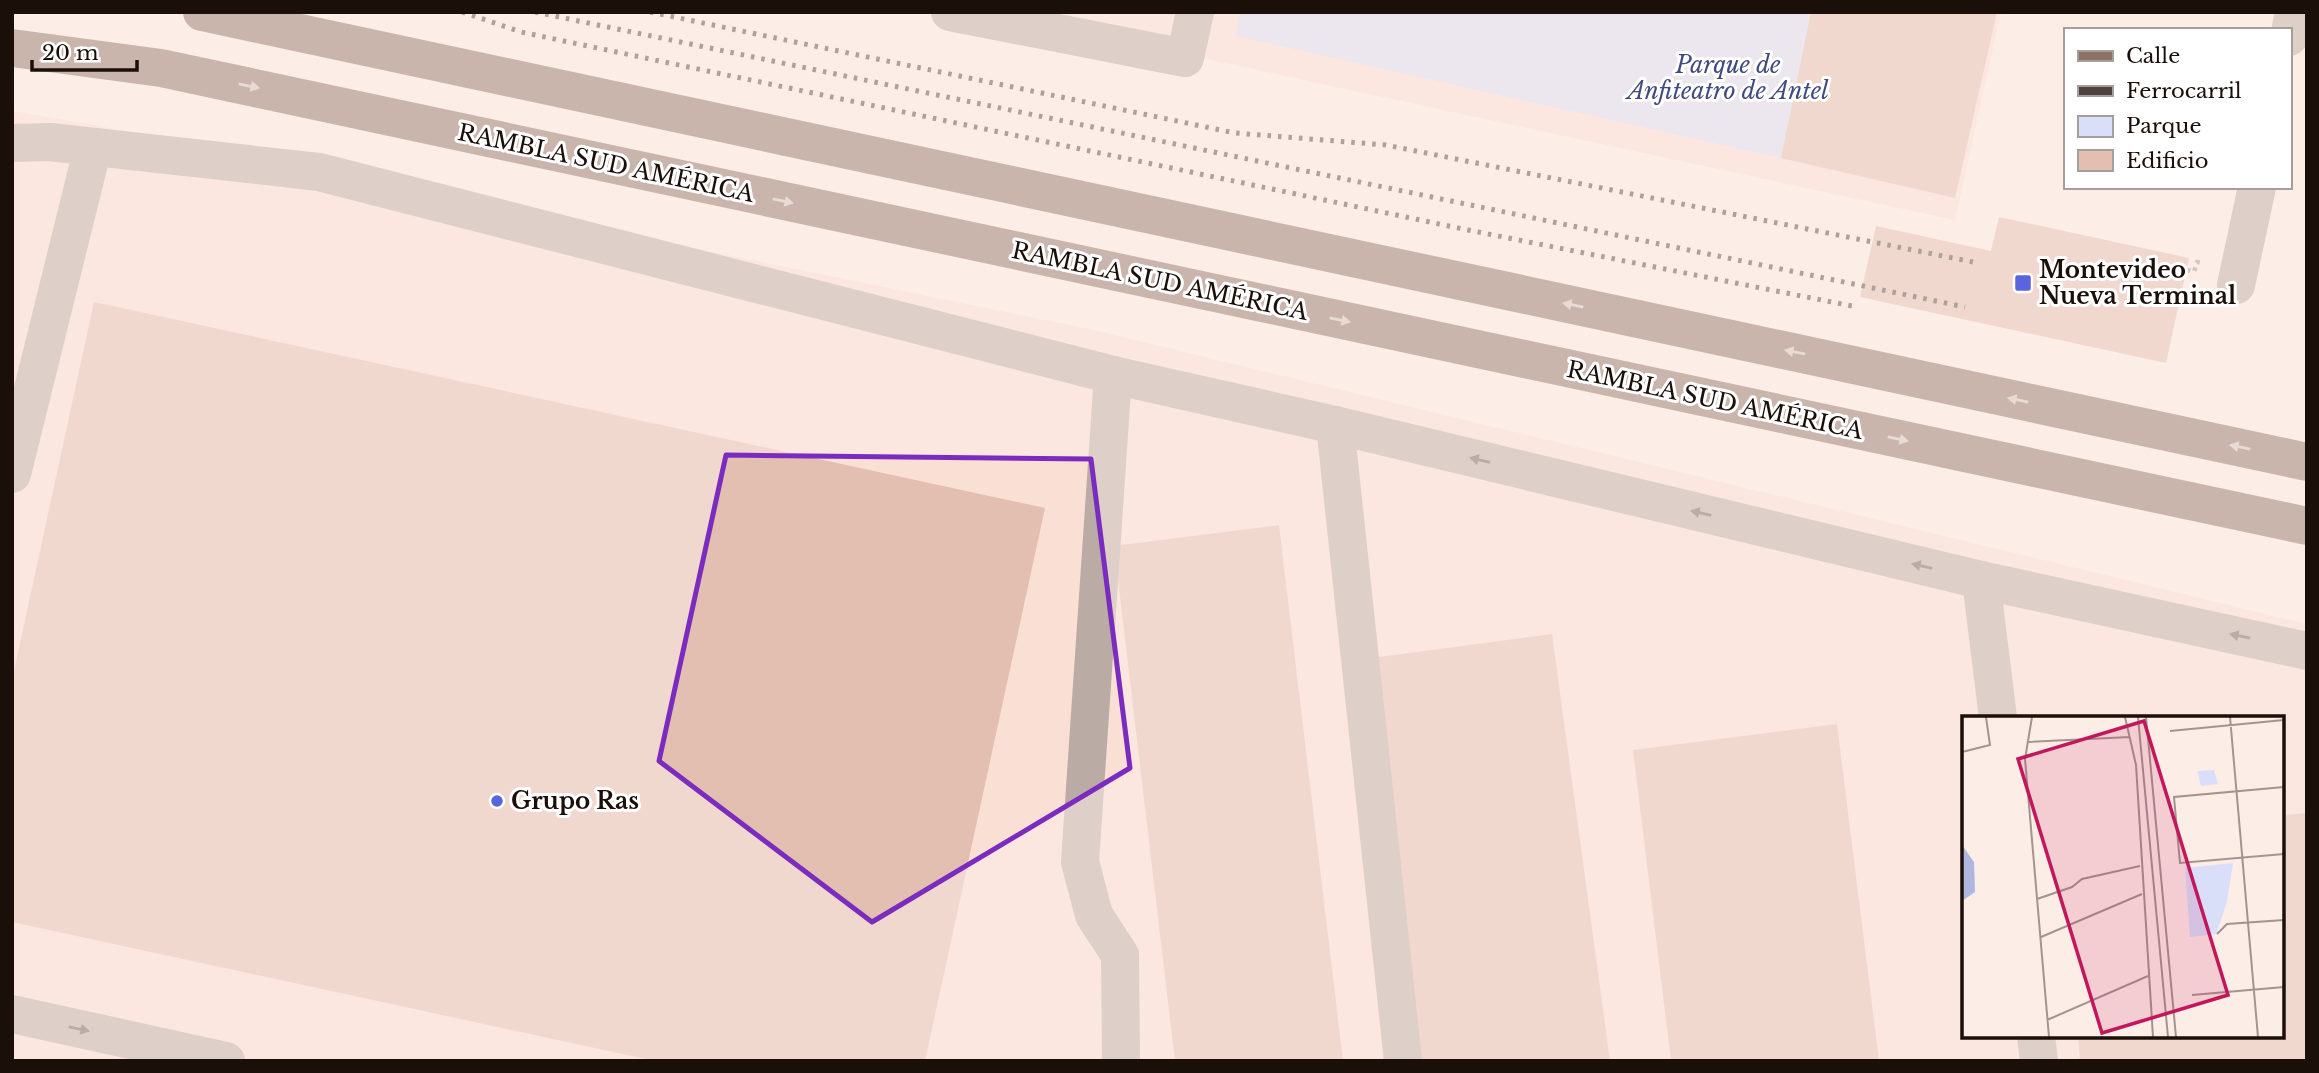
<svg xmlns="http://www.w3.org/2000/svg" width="2319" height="1073" font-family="'Libre Baskerville',serif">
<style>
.built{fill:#fadfd4;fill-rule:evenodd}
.green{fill:#d9dff9}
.building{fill:#e2bfb0}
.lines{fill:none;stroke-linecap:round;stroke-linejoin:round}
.path{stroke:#a0938d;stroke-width:4.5;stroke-dasharray:3.5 5;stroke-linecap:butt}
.minor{stroke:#bbaba5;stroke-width:38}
.major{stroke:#8c7165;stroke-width:38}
.rail{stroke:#50433e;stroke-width:5;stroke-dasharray:3.5 7;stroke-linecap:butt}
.oneway{fill:#d1c6c1}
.oneway2{fill:#6b5d58}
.marked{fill:none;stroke:#7b2cbf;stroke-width:5;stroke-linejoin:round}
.poi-dot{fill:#5965dd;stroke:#fff;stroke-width:2.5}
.labels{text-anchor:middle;stroke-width:6;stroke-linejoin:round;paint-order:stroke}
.park-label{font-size:23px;font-style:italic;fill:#414a7f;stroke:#fff}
.street-label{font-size:23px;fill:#1b0f0a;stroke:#fff}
.poi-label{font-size:23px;font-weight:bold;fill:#1b0f0a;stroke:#fff;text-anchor:start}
.inset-road{fill:none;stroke:#a2948f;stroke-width:2}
.view{fill:#c2185b;fill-opacity:0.15;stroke:#c2185b;stroke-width:3.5}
.inset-edge{fill:none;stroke:#1b0f0a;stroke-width:3.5}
</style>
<rect width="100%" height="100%" fill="#fcede7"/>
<g class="built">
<polygon points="988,12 2001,12 1955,220"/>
<path d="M12,111L94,125L1098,331L2307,624V1061H12ZM1964,718H2282V1036H1964Z"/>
</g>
<polygon class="green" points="1240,12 1811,12 1781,158 1235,36"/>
<g class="building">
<polygon points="1811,12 1997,12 1955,198 1781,158"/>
<polygon points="1999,217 2189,258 2166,363 1860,297 1876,226 1991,251"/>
<polygon points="94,302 1045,508 925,1061 655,1061 12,922 12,680"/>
<polygon points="1279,525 1343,1061 1175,1061 1114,546"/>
<polygon points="1552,634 1610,1061 1419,1061 1364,659"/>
<polygon points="1837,724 1879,1061 1671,1061 1633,750"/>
<polygon points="2307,813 2307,1061 2080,1061 2078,1036 2282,1036 2282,815"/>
</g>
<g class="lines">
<polyline class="path" points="2187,270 2194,272 2197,262 2204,263"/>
<g class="minor">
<polyline points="950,12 1185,58 1195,12"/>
<polyline points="2289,37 2294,12"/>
<polyline points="12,143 50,142 319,172 1113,375 1335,425 1981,580 2307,651"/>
<polyline points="2236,285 2257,187"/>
<polyline points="1113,375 1080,862 1094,915 1120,955 1121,1061"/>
<polyline points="1335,425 1403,1061"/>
<polyline points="12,474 93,147"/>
<polyline points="1981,580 1998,718"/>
<polyline points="12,1014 226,1061"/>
<polyline points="2036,1036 2039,1061"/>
</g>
<g class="major">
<polyline points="202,12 2307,462"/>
<polyline points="12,48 161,68 2307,526"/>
</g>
<g class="rail">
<polyline points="462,12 521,32 1468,230 1852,306"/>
<polyline points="535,12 1965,307"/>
<polyline points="650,12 1235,133 1386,145 1973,262"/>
</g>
</g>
<defs><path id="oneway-solid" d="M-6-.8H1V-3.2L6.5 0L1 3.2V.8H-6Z" transform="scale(1.75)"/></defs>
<g class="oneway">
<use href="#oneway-solid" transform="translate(249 86) rotate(12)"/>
<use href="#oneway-solid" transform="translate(783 201) rotate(12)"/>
<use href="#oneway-solid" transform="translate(1573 305) rotate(-168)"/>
<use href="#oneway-solid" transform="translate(1340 320) rotate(12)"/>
<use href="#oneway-solid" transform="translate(1795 352) rotate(-168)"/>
<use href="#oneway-solid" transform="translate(2018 400) rotate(-168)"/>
<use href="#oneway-solid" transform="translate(1898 439) rotate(12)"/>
<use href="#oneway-solid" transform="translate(2240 447) rotate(-168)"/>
</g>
<g class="oneway2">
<use href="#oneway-solid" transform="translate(1480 460) rotate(-167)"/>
<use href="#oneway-solid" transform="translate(1701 513) rotate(-167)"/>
<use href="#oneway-solid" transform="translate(1922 566) rotate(-167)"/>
<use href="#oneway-solid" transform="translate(2240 636) rotate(-168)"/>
<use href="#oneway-solid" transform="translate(79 1029) rotate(12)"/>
</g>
<path d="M0 0H2319V1073H0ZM726,455L1091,459L1130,768L872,922L659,761Z" fill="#fcede7" fill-opacity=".55" fill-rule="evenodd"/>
<path class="marked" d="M726,455L1091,459L1130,768L872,922L659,761Z"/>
<g class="poi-dot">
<rect x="2014" y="274" width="18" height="18" rx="3.5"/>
<circle cx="497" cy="801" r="7"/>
</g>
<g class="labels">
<g class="park-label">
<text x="1728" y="73">Parque de<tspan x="1728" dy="26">Anfiteatro de Antel</tspan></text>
</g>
<g class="street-label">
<text transform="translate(606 163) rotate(12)" y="8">RAMBLA SUD AMÉRICA</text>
<text transform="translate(1160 281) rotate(12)" y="8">RAMBLA SUD AMÉRICA</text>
<text transform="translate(1715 400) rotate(12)" y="8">RAMBLA SUD AMÉRICA</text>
</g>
<g class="poi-label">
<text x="2039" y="278">Montevideo<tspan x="2039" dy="26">Nueva Terminal</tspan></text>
<text x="511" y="809">Grupo Ras</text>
</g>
</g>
<g transform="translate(1962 716)">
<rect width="322" height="322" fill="#fcede7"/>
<path d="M252,54L256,68L239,70L235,55ZM271,147L265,186L254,218L228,221L223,152Z" fill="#d9dff9"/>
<path d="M0,129L12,146L13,176L0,185Z" fill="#adb7df"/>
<path class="inset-road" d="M70,1L63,43L87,321M163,1L174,49L191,321M176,1L206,321M184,1L214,321M268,1L296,321M208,15L322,4M67,26L168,21M0,36L28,29L24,1M322,71L212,81L218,147L322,138M75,183L110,171L120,163L178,150M255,218L265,208L322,204M79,221L180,178M230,279L322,271M85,304L186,260"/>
<path class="view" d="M182,5L266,279L140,317L56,43Z"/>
<rect width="322" height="322" class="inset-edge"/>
</g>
<rect width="2319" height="1073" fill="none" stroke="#1b0f0a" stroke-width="28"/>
<rect x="2064" y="28" width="228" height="161" fill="#ffffff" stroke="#a49f9d" stroke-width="2"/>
<rect x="2078" y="51" width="35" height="10" fill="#8c7165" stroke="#a49f9d" stroke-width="2"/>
<text x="2126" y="63" font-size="21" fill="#1b0f0a">Calle</text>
<rect x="2078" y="86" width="35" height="10" fill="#50433e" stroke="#a49f9d" stroke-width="2"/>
<text x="2126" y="98" font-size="21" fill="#1b0f0a">Ferrocarril</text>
<rect x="2078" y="116" width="35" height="21" fill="#d9dff9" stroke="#a49f9d" stroke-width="2"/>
<text x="2126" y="133" font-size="21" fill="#1b0f0a">Parque</text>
<rect x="2078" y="150" width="35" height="21" fill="#e2bfb0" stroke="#a49f9d" stroke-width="2"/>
<text x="2126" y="168" font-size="21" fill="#1b0f0a">Edificio</text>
<path d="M32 60v10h105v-10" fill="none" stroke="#1b0f0a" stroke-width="3.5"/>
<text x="42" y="60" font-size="21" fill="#1b0f0a" stroke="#ffffff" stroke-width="5" paint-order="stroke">20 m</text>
</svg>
